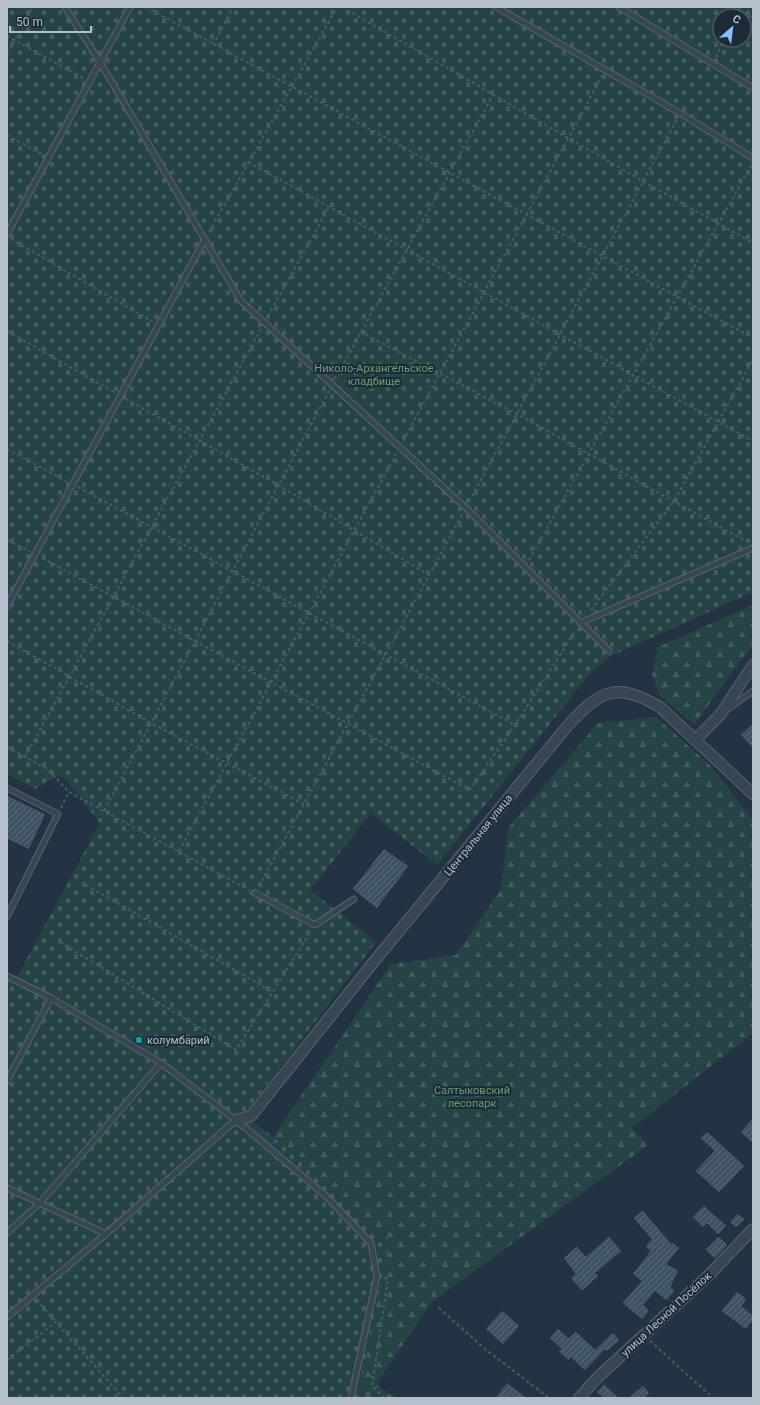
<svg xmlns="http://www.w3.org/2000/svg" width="760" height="1405" font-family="Roboto,sans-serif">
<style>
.forest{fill:url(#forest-firs)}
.cemetery{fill:url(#cemetery-stones);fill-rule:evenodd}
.building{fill:url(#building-hatch);stroke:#1f2c3a}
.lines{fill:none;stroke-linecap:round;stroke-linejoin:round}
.lane-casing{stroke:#576370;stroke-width:7}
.street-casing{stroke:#576370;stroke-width:12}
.path{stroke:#446061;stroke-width:2;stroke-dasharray:3 3;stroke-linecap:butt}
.lane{stroke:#384553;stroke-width:5}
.street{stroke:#384553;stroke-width:10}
.culture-dot{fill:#0f9aa8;stroke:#1d2a38;stroke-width:1.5}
.labels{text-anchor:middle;stroke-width:4;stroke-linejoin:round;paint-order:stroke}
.park-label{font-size:11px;fill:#6ba073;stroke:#1d2a38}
.street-label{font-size:11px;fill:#b6c0cd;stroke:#1d2a38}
.poi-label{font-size:11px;fill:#b6c0cd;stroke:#1d2a38;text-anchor:start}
</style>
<defs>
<pattern id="forest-firs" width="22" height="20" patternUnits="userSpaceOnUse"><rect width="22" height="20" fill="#264345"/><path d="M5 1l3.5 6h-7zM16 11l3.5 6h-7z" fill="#435c5f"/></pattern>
<pattern id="cemetery-stones" width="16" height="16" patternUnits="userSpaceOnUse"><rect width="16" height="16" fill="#264345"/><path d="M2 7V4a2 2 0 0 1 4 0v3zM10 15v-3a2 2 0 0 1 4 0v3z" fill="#435c5f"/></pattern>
<pattern id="building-hatch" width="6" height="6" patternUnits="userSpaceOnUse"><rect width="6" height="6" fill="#3f5263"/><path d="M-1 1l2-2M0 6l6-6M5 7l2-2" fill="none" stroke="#586978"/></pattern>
</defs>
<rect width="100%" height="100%" fill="#243344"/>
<g class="forest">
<polygon points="753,605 753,644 694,725 659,695 652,675 658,647"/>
<polygon points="656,717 712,767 753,820 753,1033 632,1128 648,1145 432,1302 376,1384 395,1398 357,1398 273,1137 391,964 456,955 501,889 508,828 598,723"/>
</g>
<path class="cemetery" d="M7,7H753V592L609,657L588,676L437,865L371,813L310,890L376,942L244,1115L273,1137L390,1240L358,1398H7V977L15,981L100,823L61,774L35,789L7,775ZM720,16H744V40H720Z"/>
<g class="building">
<polygon points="753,723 753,749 740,735"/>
<polygon points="7,795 46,814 29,850 7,839"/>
<polygon points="384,848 409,866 377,909 352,889"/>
<polygon points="753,1118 753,1144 740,1132"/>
<polygon points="707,1131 745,1166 719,1193 695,1171 714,1151 700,1138"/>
<polygon points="704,1205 727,1226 718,1235 707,1224 703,1228 692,1217"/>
<polygon points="643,1210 671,1243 673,1242 680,1248 667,1264 679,1270 671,1287 675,1291 667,1301 655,1292 644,1305 650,1311 642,1320 622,1303 641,1281 632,1274 650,1251 645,1247 651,1239 633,1218"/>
<polygon points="738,1213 745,1219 736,1228 729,1222"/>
<polygon points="609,1236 622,1251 596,1273 599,1276 582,1291 570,1278 575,1274 563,1258 577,1246 586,1256"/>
<polygon points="719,1236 728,1245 715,1259 705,1250"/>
<polygon points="737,1291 747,1299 742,1306 753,1315 753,1321 746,1330 721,1311"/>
<polygon points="502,1310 520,1326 503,1345 485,1329"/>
<polygon points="558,1328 569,1338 576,1331 595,1349 613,1332 620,1340 607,1352 605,1350 585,1371 571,1358 569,1361 558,1351 561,1349 549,1338"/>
<polygon points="507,1382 527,1398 495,1398"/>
<polygon points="604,1384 620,1398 603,1398 596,1392"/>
<polygon points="643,1385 650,1393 645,1398 628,1398"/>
</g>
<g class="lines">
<defs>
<g id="lane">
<polyline points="65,7 100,62 241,301 466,508 609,651"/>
<polyline points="496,7 680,113 753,158"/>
<polyline points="619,7 753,88"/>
<polyline points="7,234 130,7"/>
<polyline points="7,606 205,239"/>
<polyline points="580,623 753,548"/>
<polyline points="728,709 753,691"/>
<polyline points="7,788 58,814 7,917"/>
<polyline points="255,893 315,925 354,899"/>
<polyline points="7,976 51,998 161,1063 236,1120 106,1234 7,1317"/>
<polyline points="7,1081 51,998"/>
<polyline points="236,1120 326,1196 371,1243 377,1276 351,1398"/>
<polyline points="7,1188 106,1234"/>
<polyline points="7,1233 40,1203 161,1063"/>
</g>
<g id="street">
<polyline points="695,740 720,715 753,665"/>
<path d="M236,1120L251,1116L372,964L569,724C602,689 617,682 660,707L753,794"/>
<polyline points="579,1398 597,1378 710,1274 753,1229"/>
</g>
</defs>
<use href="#lane" class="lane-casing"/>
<use href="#street" class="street-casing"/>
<g class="path">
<polyline points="146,7 753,338"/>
<polyline points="342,7 644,182 753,243"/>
<polyline points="733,7 753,18"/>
<polyline points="736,16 740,7"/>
<polyline points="7,36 83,78"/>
<polyline points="213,45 233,7"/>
<polyline points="7,54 33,7"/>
<polyline points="716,57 724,40"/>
<polyline points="7,135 43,155"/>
<polyline points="248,162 753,441"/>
<polyline points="209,232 337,7"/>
<polyline points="11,239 153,322"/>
<polyline points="268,316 329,207"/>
<polyline points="7,331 114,392"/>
<polyline points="361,332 517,414 747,542"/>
<polyline points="335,379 493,95"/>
<polyline points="126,399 278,485 429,575"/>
<polyline points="403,441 602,76"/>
<polyline points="7,449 66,481"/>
<polyline points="78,487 515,725"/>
<polyline points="469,502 677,119"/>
<polyline points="7,540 29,551"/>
<polyline points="42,558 470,790 515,725 576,630"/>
<polyline points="529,560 752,164"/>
<polyline points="591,610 674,501 753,360"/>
<polyline points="7,641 151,723 304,804"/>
<polyline points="7,747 47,769 69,792"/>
<polyline points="25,757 261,329"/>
<polyline points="61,808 69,792 249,890"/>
<polyline points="104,811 329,391"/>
<polyline points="179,851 396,454"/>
<polyline points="86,885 273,992"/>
<polyline points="259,886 462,515"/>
<polyline points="60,942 236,1050 311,931"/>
<polyline points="37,1300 56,1322"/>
<polyline points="439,1308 485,1349 549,1398"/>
<polyline points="650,1341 713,1398"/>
<polyline points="7,1360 56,1322 123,1398"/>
<polyline points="384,1398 372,1386 388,1279 384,1278"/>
</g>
<use href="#lane" class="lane"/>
<use href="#street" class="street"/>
</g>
<circle class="culture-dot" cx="139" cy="1040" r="4"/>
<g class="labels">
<g class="park-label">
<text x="374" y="372">Николо-Архангельское<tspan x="374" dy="13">кладбище</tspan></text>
<text x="472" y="1094">Салтыковский<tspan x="472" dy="13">лесопарк</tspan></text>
</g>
<g class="street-label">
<text transform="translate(478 835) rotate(-51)" y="4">Центральная улица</text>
<text transform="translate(666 1314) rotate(-43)" y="4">улица Лесной Посёлок</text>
</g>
<g class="poi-label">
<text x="147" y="1044">колумбарий</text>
</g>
</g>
<rect width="760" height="1405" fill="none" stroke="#b6c0cd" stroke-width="16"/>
<g transform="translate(732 28) rotate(28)"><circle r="19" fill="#1d2a38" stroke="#5a6674"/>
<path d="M0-3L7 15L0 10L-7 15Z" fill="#89beff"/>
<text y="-6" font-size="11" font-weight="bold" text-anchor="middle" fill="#b6c0cd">С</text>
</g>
<path d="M10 26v6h81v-6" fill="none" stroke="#b6c0cd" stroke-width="2"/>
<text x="16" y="26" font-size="12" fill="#b6c0cd" stroke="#1d2a38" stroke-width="3" paint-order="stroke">50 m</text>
</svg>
